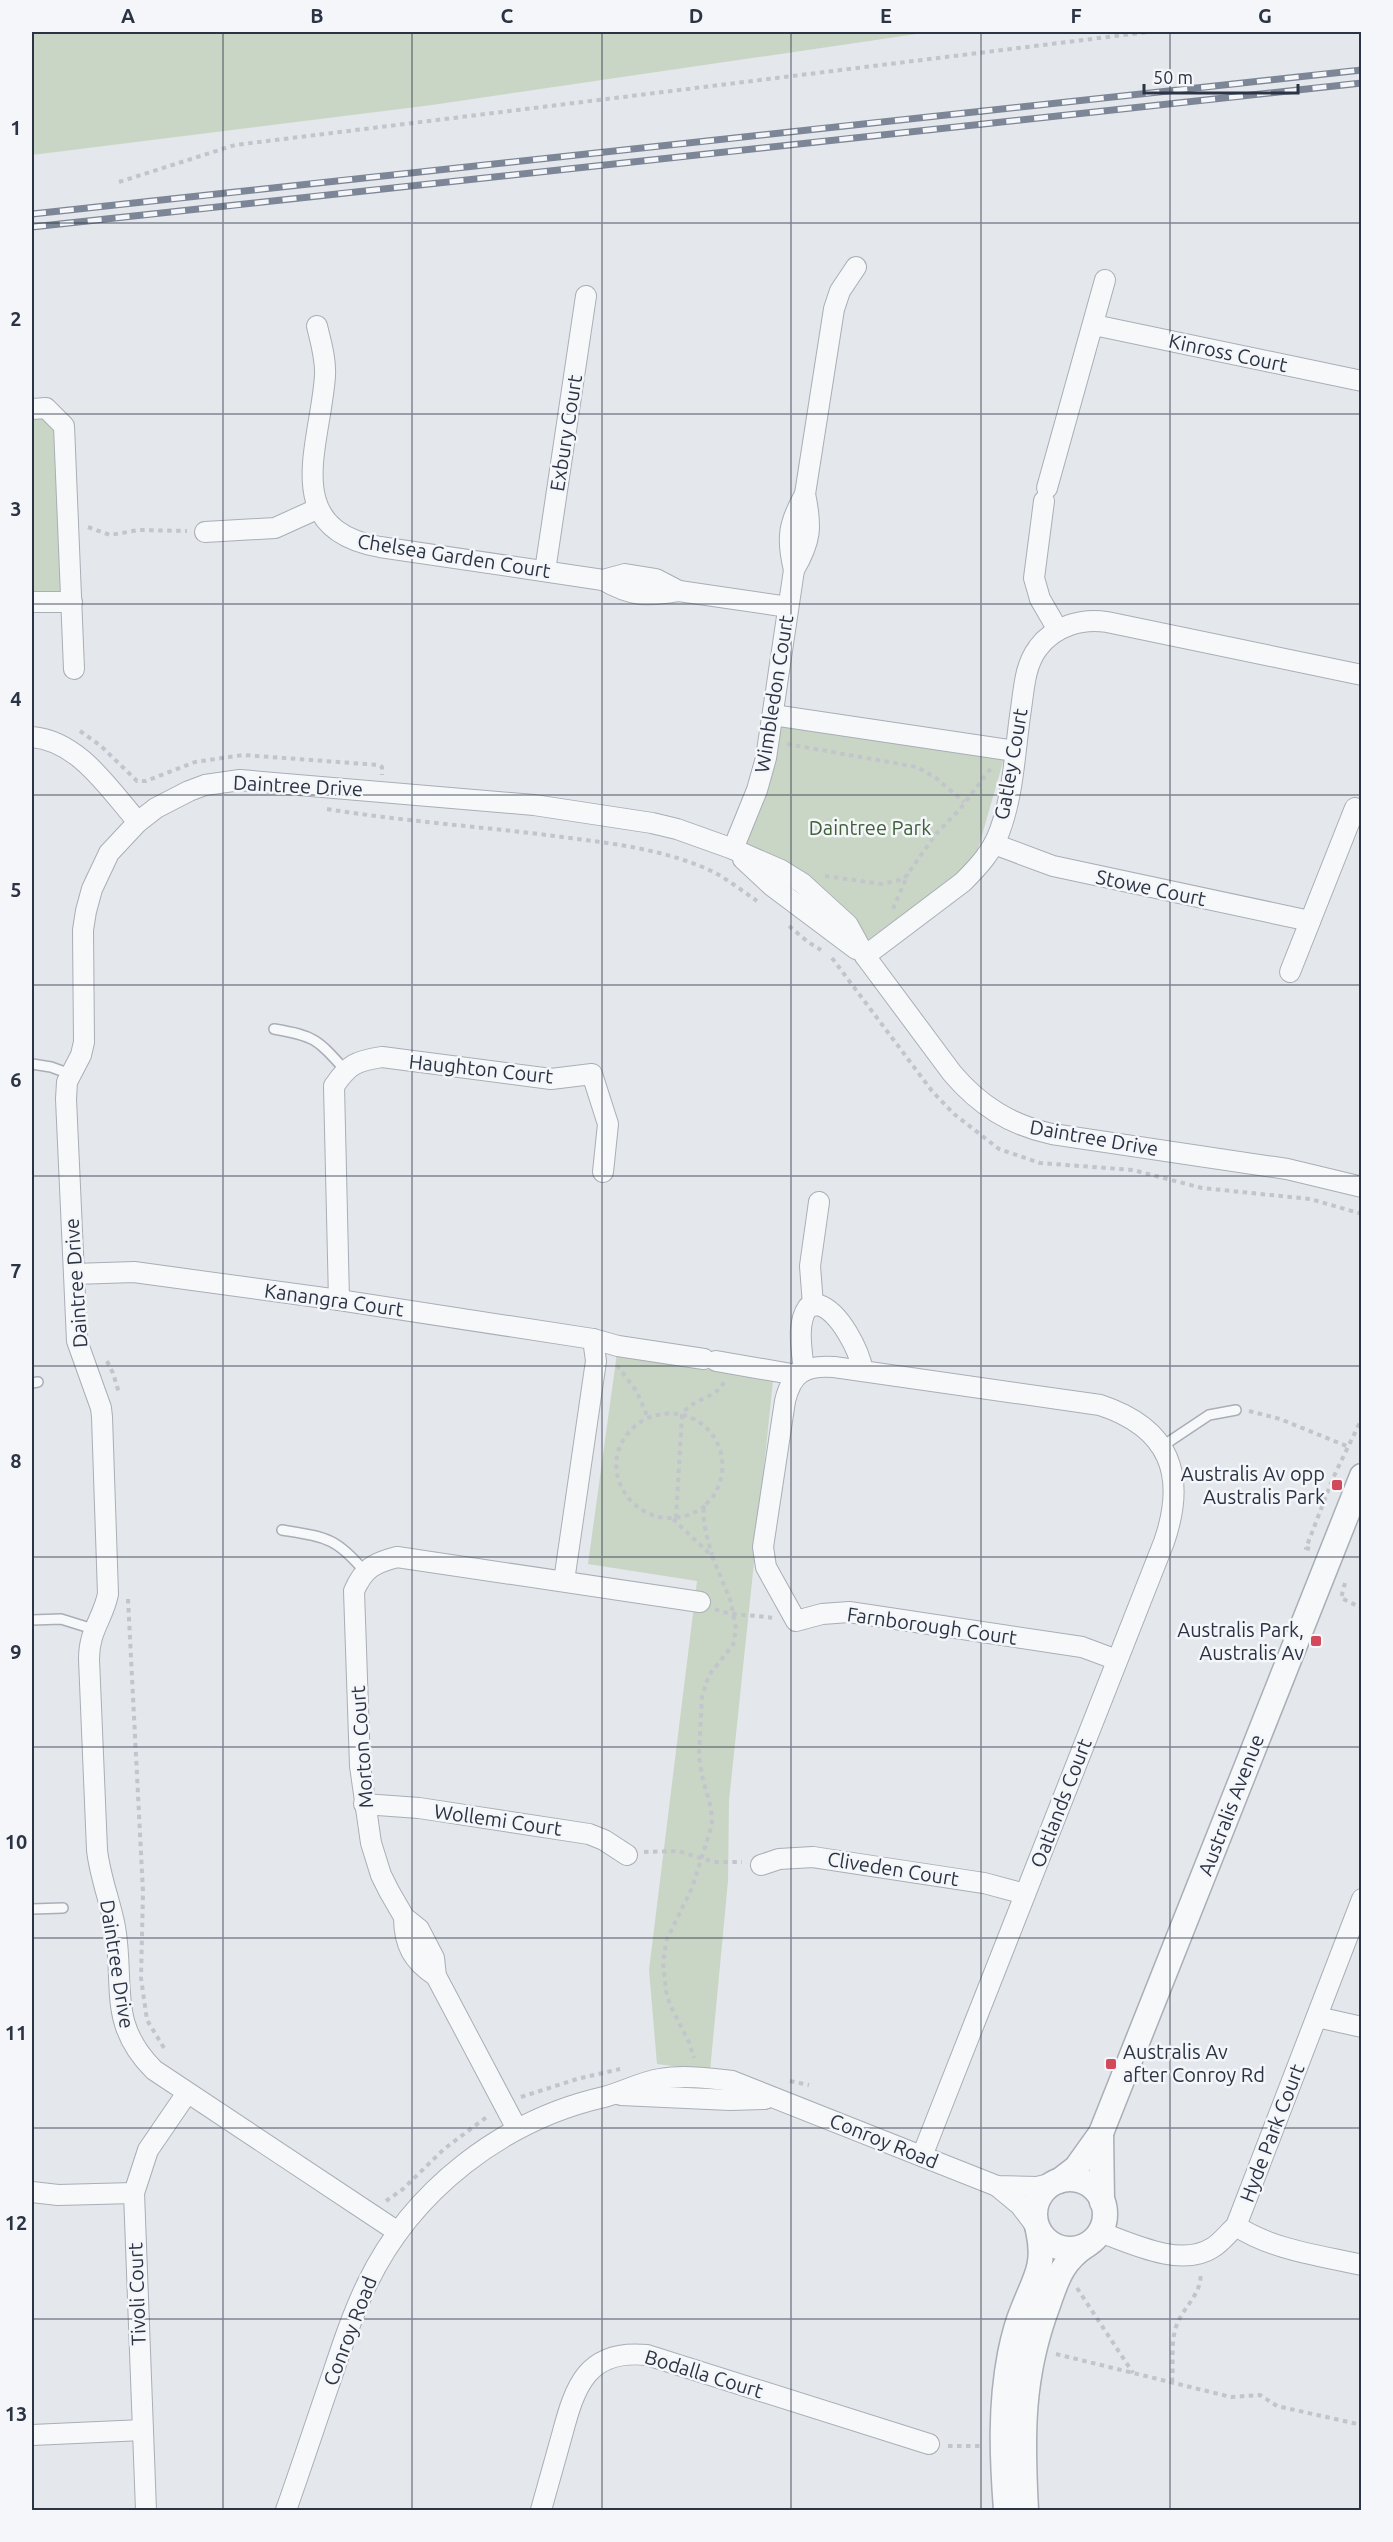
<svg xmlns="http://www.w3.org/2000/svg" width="1393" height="2542" font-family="Ubuntu,sans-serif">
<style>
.green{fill:#c9d6c5}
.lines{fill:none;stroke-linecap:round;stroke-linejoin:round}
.service-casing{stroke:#a9aeb7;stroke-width:12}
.minor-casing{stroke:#a9aeb7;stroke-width:22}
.tertiary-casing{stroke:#a9aeb7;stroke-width:27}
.path{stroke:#c2c5cb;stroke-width:4;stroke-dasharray:4.5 4.5;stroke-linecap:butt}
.service{stroke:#f7f8fa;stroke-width:9}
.minor{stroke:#f7f8fa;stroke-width:20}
.tertiary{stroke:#f7f8fa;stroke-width:24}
.rail-casing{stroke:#7d8696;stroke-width:7}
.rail{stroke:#f4f6f9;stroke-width:4.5;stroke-dasharray:14;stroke-linecap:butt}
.grid{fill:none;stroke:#2b3445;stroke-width:1.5;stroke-opacity:0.55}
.poi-dot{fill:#d1495b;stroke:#f4f6f9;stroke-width:2}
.labels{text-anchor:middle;stroke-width:5;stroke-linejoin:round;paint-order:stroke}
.street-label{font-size:20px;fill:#2b3445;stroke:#f4f6f9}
.park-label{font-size:20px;fill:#3f6138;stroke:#f4f6f9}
.poi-label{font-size:20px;fill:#2b3445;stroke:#f4f6f9;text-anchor:end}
.neatline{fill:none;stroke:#2b3445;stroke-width:2}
.grid-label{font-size:20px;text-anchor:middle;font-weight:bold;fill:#2b3445}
</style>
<rect width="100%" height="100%" fill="#e4e7ec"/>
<g class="green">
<polygon points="32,32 930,32 432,105 32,155"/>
<polygon points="32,409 64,426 72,602 32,602"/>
<polygon points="781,726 1005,755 974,863 868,940 744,843"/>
<polygon points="617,1353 773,1381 729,1801 728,1881 710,2071 657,2064 649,1970 697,1581 588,1564"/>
</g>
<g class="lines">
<defs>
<g id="service">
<path d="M274,1029C315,1036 317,1039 345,1070"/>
<polyline points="32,1064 51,1067 70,1074"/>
<polyline points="32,1383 38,1382"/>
<polyline points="1161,1447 1209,1415 1236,1410"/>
<path d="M282,1530C325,1537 336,1537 365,1572"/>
<polyline points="32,1620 61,1619 93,1629"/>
<polyline points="32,1909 63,1908"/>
</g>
<g id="minor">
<polyline points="1094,325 1362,381"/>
<path d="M317,326C321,343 326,359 325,376C320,447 279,529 380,547L603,580L625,574L656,579L679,591L788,607"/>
<polyline points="32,409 46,408 64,426 74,669"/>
<polyline points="1047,488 1105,280"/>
<polyline points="1044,501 1034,578 1040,599 1058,630"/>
<polyline points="205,532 275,528 317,509"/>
<path d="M794,570C786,537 789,523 805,494L834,309L840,291L856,267"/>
<polyline points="545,571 586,296"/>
<path d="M603,580C631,596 647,597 679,591"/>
<polyline points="32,602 72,602"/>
<polyline points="773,715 1015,751"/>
<path d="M32,737C79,741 109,789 138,822"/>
<polyline points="994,844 1053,866 1310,921"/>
<path d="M733,849L757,790L766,758L794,570C811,541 812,527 805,494"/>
<polyline points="743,859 772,886 856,949"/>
<path d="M865,956L963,882C978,867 993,851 1000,830C1014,792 1015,748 1021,709C1024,688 1025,665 1038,648C1054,626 1082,618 1107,622L1362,675"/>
<polyline points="1290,972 1355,808"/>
<polyline points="74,1274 134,1272 339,1300 593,1339 618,1346 704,1359"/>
<path d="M339,1300L334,1086C349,1064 356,1061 382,1057L551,1079L592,1074L608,1124L603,1172"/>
<polyline points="813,1305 810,1266 819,1202"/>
<polyline points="716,1361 797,1375"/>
<path d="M804,1371C802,1351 796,1324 808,1307L819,1305C840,1312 859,1350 863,1371"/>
<polyline points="564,1581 596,1361 593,1339"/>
<polyline points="364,1804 419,1808 589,1834 604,1840 627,1855"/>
<polyline points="761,1865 779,1859 813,1857 984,1883 1025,1894"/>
<path d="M404,1917C404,1945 413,1961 436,1976"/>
<polyline points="1317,2017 1362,2027"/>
<polyline points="621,2095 730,2100 765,2099"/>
<path d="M517,2129L436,1976L434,1958L419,1929L404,1917L389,1891L381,1875L371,1843L360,1766L354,1591C364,1568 374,1563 397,1557L700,1602"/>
<path d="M922,2156L1164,1542C1187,1475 1170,1428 1100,1405L834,1367C805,1365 792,1372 785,1401L763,1547L766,1567L796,1621L822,1614L849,1612L1082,1647L1117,1660"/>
<polyline points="997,2186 1020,2205 1036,2226"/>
<polyline points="32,2192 58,2195 134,2193"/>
<path d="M1236,2226C1273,2250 1318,2255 1362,2265"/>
<path d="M398,2232L154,2070C107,2023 125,1985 115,1927C110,1901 100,1877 97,1850L89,1659C89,1630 103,1619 108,1594L102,1417L101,1408L77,1341L66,1099L67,1082L81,1055L84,1042L83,930L86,911L92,889L109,853L138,822L156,808L189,791L205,785L240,780L534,805L652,823L677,829L733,849L781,870L802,883L848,925L865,956L952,1073C979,1105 1010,1125 1052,1134L1287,1169L1362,1187"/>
<path d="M1100,2232C1130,2243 1181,2268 1212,2248C1221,2243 1228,2233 1236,2226L1362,1899"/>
<polyline points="32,2435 143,2430"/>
<polyline points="146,2510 134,2193 148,2150 187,2093"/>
<path d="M286,2510C302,2465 317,2419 333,2373C343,2343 353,2313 367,2284C412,2190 503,2120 604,2097C623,2092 641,2082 660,2079C683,2075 709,2078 732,2081L997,2186L1037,2187L1054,2183"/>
<path d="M541,2510C548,2485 555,2460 562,2435C575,2386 587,2349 647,2355L929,2444"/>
</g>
<g id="tertiary">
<polyline points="1101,2133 1102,2202"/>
<circle cx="1070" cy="2214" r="35"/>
<polyline points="1059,2181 1076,2168 1101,2133 1362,1476"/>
<path d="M1006,2510C1002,2457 1000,2406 1010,2354C1013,2339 1017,2323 1023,2309C1035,2278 1046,2266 1038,2230"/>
<path d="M1026,2510C1022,2437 1021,2376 1048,2305C1057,2279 1062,2261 1087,2245"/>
</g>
</defs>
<use href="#service" class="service-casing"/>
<use href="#minor" class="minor-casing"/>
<use href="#tertiary" class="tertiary-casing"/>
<g class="path">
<polyline points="119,182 235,145 1148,32"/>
<polyline points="88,527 110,535 139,530 187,531"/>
<polyline points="80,731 101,746 137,781 146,781 195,762 243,755 379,765 382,767 382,775"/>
<polyline points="787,744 917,767 936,778 964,802"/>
<path d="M327,809C407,822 489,827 570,838C617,844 664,850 707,869C725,877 741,890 757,901"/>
<polyline points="825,876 882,884 904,879 936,834 960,809 992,767"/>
<polyline points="893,909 908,874"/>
<polyline points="789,926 808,942 821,950"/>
<polyline points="832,958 932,1091 954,1114 999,1149 1040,1163 1133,1170 1202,1188 1310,1199 1362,1214"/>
<polyline points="107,1361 113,1373 119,1393"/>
<polyline points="617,1365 637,1392 648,1418"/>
<polyline points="1249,1411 1280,1419 1349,1447"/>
<path d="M705,1506C647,1548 584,1471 635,1426C647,1416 663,1412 678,1414C697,1417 712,1429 719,1447C725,1463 723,1480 714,1495C712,1499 707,1502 705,1506C700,1516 709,1544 712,1555"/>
<path d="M676,1518L682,1415C692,1397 717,1400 725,1380"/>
<polyline points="673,1519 712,1556 731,1602 736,1629 733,1645 709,1675 702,1696 699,1756 702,1776 711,1808 712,1825 692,1888 667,1939 663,1962 666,1991 670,2005 689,2042 694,2058"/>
<polyline points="1310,1549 1306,1548 1333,1478 1362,1418"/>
<polyline points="1345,1583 1341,1598 1362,1608"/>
<polyline points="128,1599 143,1892 141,1978 147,2020 164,2048"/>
<path d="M715,1609C733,1617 752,1614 772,1618"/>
<polyline points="644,1852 678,1851 714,1862 742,1862"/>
<polyline points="790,2081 809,2085"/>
<polyline points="521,2097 577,2079 620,2069"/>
<polyline points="386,2201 403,2189 444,2149 488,2116"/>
<polyline points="1077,2288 1133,2373"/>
<polyline points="1056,2354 1231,2397 1260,2395 1277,2406 1362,2425"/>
<path d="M1172,2382C1174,2363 1170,2342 1177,2324C1183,2308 1204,2291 1200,2272"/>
<polyline points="948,2446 983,2446"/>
</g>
<use href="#service" class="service"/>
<use href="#minor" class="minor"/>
<use href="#tertiary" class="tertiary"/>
<defs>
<g id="rail">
<polyline points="32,214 1362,70"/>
<polyline points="32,227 1362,83"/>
</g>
</defs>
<use href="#rail" class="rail-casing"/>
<use href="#rail" class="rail"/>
</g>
<path class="grid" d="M223,32V2510M412,32V2510M602,32V2510M791,32V2510M981,32V2510M1170,32V2510M32,223H1362M32,414H1362M32,604H1362M32,795H1362M32,985H1362M32,1176H1362M32,1366H1362M32,1557H1362M32,1747H1362M32,1938H1362M32,2128H1362M32,2319H1362"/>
<g class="poi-dot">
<rect x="1331" y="1479" width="12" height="12" rx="3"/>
<rect x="1310" y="1635" width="12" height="12" rx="3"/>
<rect x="1105" y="2058" width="12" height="12" rx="3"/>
</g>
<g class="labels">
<g class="street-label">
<text transform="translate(1228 353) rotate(12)" y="7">Kinross Court</text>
<text transform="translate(566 433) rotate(-81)" y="7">Exbury Court</text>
<text transform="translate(454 556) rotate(9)" y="7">Chelsea Garden Court</text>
<text transform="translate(774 694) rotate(-81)" y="7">Wimbledon Court</text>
<text transform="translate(1011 764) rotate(-80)" y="7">Gatley Court</text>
<text transform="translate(298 786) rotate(3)" y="7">Daintree Drive</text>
<text transform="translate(1151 888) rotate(12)" y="7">Stowe Court</text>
<text transform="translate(481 1069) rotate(6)" y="7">Haughton Court</text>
<text transform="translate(1094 1138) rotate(10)" y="7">Daintree Drive</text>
<text transform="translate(76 1283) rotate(-94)" y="7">Daintree Drive</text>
<text transform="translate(334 1300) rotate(8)" y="7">Kanangra Court</text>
<text transform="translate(932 1626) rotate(8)" y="7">Farnborough Court</text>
<text transform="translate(362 1747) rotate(-94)" y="7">Morton Court</text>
<text transform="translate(1061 1803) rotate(-69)" y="7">Oatlands Court</text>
<text transform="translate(1231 1805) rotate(-69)" y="7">Australis Avenue</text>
<text transform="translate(498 1820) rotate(8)" y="7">Wollemi Court</text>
<text transform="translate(893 1869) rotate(9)" y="7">Cliveden Court</text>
<text transform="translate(117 1964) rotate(81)" y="7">Daintree Drive</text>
<text transform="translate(1272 2133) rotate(-69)" y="7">Hyde Park Court</text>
<text transform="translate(884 2141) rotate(22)" y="7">Conroy Road</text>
<text transform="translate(137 2294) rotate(-92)" y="7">Tivoli Court</text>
<text transform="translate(350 2331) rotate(-69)" y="7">Conroy Road</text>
<text transform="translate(704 2374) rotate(17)" y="7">Bodalla Court</text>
</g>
<g class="park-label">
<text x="870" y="835">Daintree Park</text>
</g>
<g class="poi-label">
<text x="1325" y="1481">Australis Av opp<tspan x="1325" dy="23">Australis Park</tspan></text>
<text x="1304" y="1637">Australis Park,<tspan x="1304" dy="23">Australis Av</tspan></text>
<text x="1123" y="2059" text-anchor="start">Australis Av<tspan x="1123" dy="23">after Conroy Rd</tspan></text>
</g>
</g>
<rect width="1393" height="2542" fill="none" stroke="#f4f6f9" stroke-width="66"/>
<path d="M1144 84v9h154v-9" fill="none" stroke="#2b3445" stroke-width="3"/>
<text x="1153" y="84" font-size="18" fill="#2b3445" stroke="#f4f6f9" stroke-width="4.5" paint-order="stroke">50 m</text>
<rect x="33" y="33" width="1327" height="2476" class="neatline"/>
<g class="grid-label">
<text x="128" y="23">A</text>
<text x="317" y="23">B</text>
<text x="507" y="23">C</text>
<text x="696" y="23">D</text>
<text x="886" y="23">E</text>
<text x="1076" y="23">F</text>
<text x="1265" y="23">G</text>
<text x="16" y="135">1</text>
<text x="16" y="326">2</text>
<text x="16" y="516">3</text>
<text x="16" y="706">4</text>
<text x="16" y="897">5</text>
<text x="16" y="1087">6</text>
<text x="16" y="1278">7</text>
<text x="16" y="1468">8</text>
<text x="16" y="1659">9</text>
<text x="16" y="1849">10</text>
<text x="16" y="2040">11</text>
<text x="16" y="2230">12</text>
<text x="16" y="2421">13</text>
</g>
</svg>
